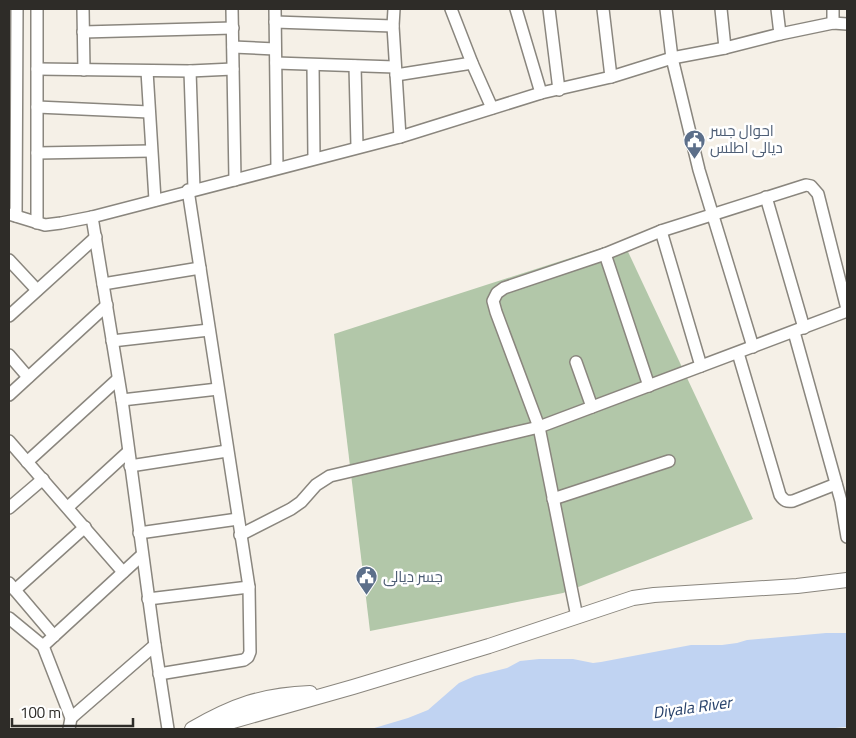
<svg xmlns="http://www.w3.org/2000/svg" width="856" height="738" font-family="Georgia,Cairo,serif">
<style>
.forest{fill:#b2c7a9}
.water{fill:#c0d3f2}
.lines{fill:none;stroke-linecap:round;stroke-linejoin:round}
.minor-casing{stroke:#8a867e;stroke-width:14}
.major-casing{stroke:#8a867e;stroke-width:16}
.minor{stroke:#fff;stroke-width:11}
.major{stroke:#fff;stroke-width:14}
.labels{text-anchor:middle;stroke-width:5;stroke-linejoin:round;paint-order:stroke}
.service-label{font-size:15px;fill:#4e5e75;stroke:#fff;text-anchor:start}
.water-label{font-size:16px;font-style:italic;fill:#28426b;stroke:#fff}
</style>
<rect width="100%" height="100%" fill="#f5f0e7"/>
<polygon class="forest" points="623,241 753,519 563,593 370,631 334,334"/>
<polygon class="water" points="826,633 847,633 847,727 823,729 371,729 408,718 428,710 459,683 475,676 507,668 520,661 539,659 573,659 593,663 601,662 691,645 722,645 737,643 747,640"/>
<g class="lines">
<defs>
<g id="minor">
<polyline points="83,9 84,70"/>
<polyline points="232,9 235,180"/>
<polyline points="275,9 277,168"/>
<polyline points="394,9 393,26 400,137"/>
<polyline points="451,9 472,63 492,108"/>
<polyline points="516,9 541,93"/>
<polyline points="549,9 559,90"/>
<polyline points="603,9 611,77"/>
<polyline points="666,9 672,58 699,170 753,347"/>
<polyline points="721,9 725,48"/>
<polyline points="777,9 780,34"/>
<polyline points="833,9 833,23"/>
<polyline points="275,22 393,26"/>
<polyline points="83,32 233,28"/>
<polyline points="233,47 275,49"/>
<polyline points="276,63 395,67"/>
<polyline points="313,65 314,158"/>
<polyline points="355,66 357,146"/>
<polyline points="37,69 190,71 233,69"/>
<polyline points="147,71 155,200"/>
<polyline points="190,71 194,189"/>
<polyline points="396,75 472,63"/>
<polyline points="37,107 149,112"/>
<polyline points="37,153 151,151"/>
<polyline points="766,197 804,328"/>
<polyline points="9,214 45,225 61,223 92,217 400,137 541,93 611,77 672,58 725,48 780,34 833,23 847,24"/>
<polyline points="16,216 17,9"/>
<polyline points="92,217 122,400 155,645 168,729"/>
<polyline points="37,223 37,9"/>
<polyline points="661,231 701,366"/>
<polyline points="605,254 649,386"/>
<polyline points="9,260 37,290"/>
<polyline points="103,284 200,268"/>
<polyline points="9,316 96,237"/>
<polyline points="794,332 841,501 847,537"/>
<polyline points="112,341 209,330"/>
<path d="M738,353L780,495C784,501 787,502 793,501L836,484"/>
<polyline points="9,355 28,377"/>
<polyline points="576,362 592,407"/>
<polyline points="9,395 107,305"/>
<polyline points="122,400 218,389"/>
<polyline points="9,441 123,572"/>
<polyline points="27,462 118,379"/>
<polyline points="130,466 227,451"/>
<polyline points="553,499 669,461"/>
<polyline points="68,507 128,452"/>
<polyline points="9,508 43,479"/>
<polyline points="139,533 238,519"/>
<polyline points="240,535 291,509 301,502 316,485 330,476 539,427 847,311"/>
<polyline points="9,583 54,636"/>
<polyline points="15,590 85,527"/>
<polyline points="148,599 249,587"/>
<polyline points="577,617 539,427 496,312 493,301 497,293 504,288 605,254 661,231 806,185 811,186 818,194 847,309"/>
<polyline points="9,618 43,646 71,718 69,729"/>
<polyline points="43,646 142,555"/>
<polyline points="159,674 244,660 248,657 250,652 249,587 188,190"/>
<polyline points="71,718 155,645"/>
</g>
<g id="major">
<path d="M192,729C234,705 262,695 310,693"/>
<polyline points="205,729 353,687 489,646 633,598 654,595 797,586 847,580"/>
</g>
</defs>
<use href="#minor" class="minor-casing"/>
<use href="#major" class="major-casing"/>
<use href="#minor" class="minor"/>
<use href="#major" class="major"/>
</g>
<defs>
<symbol id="civic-pin" viewBox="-11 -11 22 30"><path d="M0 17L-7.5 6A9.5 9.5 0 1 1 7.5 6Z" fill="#5c6f8a" stroke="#fff"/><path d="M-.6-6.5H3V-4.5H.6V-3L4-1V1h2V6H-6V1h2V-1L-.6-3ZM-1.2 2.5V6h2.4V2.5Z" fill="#fff"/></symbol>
</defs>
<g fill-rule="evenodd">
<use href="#civic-pin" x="682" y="128" width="25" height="34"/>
<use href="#civic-pin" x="354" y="564" width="25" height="34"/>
</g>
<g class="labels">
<g class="service-label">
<text x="710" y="136">احوال جسر<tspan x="710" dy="17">ديالى اطلس</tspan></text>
<text x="383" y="582">جسر ديالى</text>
</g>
<g class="water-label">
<text transform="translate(692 707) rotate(-8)" y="6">Diyala River</text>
</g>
</g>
<rect width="856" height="738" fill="none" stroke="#2e2c28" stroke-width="20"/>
<path d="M12 718v8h121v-8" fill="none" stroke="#2e2c28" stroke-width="2.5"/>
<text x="20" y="718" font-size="15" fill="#2e2c28" stroke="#ffffff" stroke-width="4" paint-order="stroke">100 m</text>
</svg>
